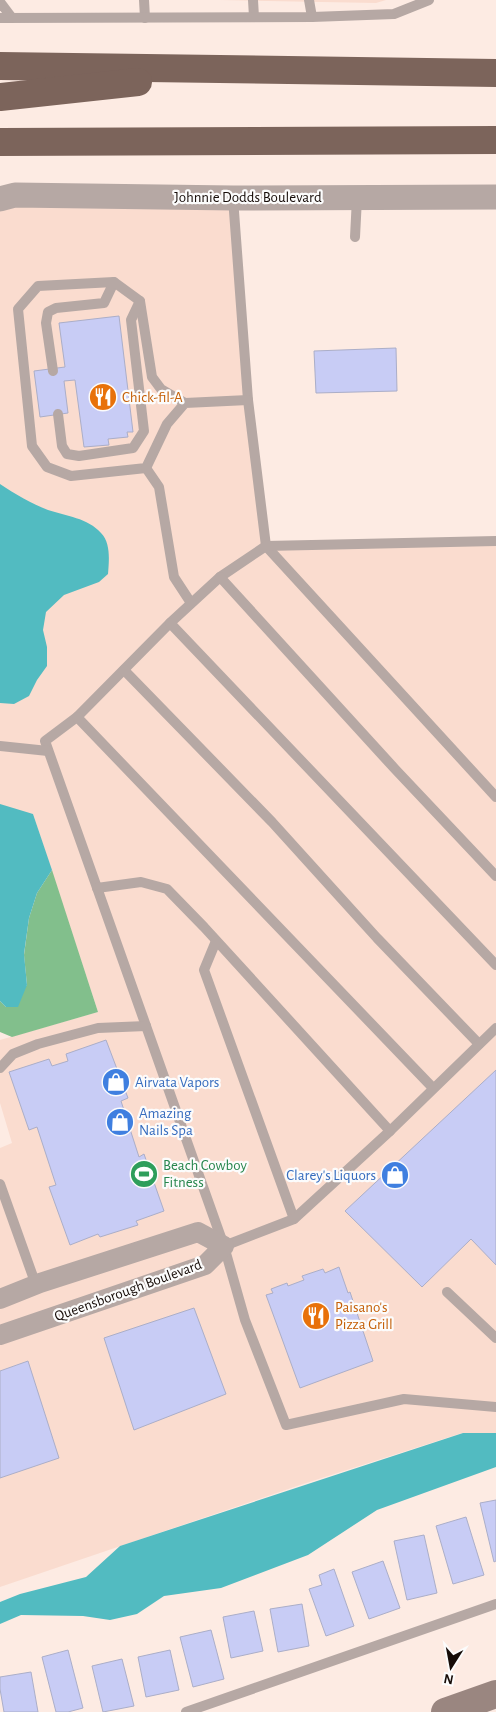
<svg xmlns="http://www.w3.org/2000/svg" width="496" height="1712" font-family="'Alegreya Sans',sans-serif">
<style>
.built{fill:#fadccf}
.forest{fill:#82bf8c}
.water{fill:#52bbc1}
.building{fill:#c8ccf5;stroke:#abaec8}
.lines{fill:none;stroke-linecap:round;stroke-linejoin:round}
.service{stroke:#b6a8a4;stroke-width:10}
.minor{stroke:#b6a8a4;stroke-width:20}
.tertiary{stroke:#b6a8a4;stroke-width:25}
.secondary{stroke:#9a8680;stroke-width:28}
.trunk{stroke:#7c645b;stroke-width:28}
.labels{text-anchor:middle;stroke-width:4.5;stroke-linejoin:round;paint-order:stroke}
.street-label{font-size:15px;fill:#160c08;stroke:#fcfcfc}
.food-label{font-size:15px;fill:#c56008;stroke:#fcfcfc;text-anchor:start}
.shop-label{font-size:15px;fill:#366cbe;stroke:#fcfcfc;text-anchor:start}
.leisure-label{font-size:15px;fill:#27864d;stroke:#fcfcfc;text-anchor:start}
</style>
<rect width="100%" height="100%" fill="#fdebe3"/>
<g class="built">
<polygon points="220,0 386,0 376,3"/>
<polygon points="233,198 266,546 496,541 496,1439 462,1433 300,1485 0,1587 0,1148 12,1143 0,1103 0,1040 98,1012 33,814 0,808 0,199"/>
</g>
<polygon class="forest" points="52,870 98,1012 12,1037 0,1032 0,1001 6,1007 27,985 24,955 29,918 37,893"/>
<g class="water">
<path d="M0,484C15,494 32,504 48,510C66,516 88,518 101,533C111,543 109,561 108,574L99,582L64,595L46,612L43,630L47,647V666L37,680L29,696L14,704L0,703Z"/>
<polygon points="0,804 33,814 52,870 37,893 29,918 24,954 27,985 18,1007 6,1007 0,1001"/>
<polygon points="463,1433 496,1433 496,1467 377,1510 308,1555 221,1588 164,1596 137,1614 110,1620 83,1616 21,1615 0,1624 0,1602 20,1594 86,1577 120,1546"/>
</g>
<g class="building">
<polygon points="119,316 133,432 127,432 128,437 108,439 109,445 84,447 75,380 64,381 68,413 40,417 34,371 65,367 59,323"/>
<polygon points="396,348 397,391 316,393 314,351"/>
<polygon points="106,1040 128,1098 121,1101 139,1157 144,1154 164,1211 136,1221 138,1225 100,1237 98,1234 70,1245 49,1187 56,1185 37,1127 29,1130 9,1072 49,1059 52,1066 68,1061 66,1054"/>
<polygon points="496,1070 496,1265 471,1239 422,1287 345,1211"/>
<polygon points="339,1267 348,1293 350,1292 373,1361 300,1388 266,1295 273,1293 271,1289 287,1283 288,1286 304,1280 302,1276 323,1269 325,1273"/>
<polygon points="194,1308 226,1394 134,1430 104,1338"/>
<polygon points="28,1361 59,1458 0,1478 0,1371"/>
<polygon points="496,1500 496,1561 494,1562 480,1503"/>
<polygon points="466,1517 484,1575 453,1584 436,1526"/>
<polygon points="424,1535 437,1593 407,1600 394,1541"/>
<polygon points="383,1561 400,1608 369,1619 352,1572"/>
<polygon points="334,1569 354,1626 326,1636 309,1589 322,1585 319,1575"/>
<polygon points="302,1604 309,1646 278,1652 270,1609"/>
<polygon points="254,1611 263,1651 231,1658 223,1617"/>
<polygon points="211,1630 224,1679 193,1687 180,1637"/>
<polygon points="68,1650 83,1708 68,1712 56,1712 42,1657"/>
<polygon points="170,1650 179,1690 146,1697 138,1657"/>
<polygon points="122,1659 134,1706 103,1712 92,1666"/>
<polygon points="31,1672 38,1712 4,1712 0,1689 0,1677"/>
</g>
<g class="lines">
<g class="service">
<polyline points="144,0 145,18"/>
<polyline points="253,0 254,17"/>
<polyline points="309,0 312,17"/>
<polyline points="0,2 12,18"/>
<polyline points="0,18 312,17 394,14 429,0"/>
<polyline points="233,198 248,400 266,546 496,797"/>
<polyline points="355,237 357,198"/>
<polyline points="53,371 46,323 48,312 56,308 104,303 114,282"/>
<polyline points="185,403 167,424 146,468 71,476 47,467 32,446 18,309 38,286 114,282 140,301 152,377 161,389 185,403 248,400"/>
<polyline points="58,414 62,446 67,454 79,456 133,448 144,431 131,320 140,301"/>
<polyline points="146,468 159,487 174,577 191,603"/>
<polyline points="496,541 266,546 220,577 170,623 77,717 45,741 224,1246 245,1320 286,1425 404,1399 496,1407"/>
<polyline points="220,577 395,769 496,876"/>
<polyline points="170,623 496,965"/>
<polyline points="124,670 272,822 377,938 479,1044"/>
<polyline points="77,717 433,1088"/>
<polyline points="0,746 48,751"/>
<polyline points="97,888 141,882 167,889 204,927 390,1131"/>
<polyline points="216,941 204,970 294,1219"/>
<polyline points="0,1068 13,1054 38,1044 98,1028 146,1026"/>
<polyline points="0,1184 36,1285"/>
<polyline points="224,1246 294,1219 390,1131 496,1028"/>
<polyline points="447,1292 496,1338"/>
<polyline points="186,1712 496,1604"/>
</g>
<polyline class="minor" points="0,1299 40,1283 198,1232 224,1246 205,1265 0,1335"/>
<polyline class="tertiary" points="0,199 15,195 233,198 496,197"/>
<polyline class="secondary" points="445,1712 496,1694"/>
<g class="trunk">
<polyline points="0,66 496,73"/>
<polyline points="0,97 138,82"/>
<polyline points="0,142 496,140"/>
</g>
</g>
<defs>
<symbol id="restaurant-disc" viewBox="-11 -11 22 22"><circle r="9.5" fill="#e8710a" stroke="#fcfcfc"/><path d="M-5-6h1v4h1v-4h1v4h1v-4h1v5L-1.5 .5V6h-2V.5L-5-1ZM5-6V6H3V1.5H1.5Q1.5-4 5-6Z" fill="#fff"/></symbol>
<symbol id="shop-disc" viewBox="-11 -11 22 22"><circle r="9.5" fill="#3f7fe0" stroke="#fcfcfc"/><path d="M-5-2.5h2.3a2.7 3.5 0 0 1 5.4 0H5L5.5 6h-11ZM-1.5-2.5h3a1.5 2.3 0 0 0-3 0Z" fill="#fff"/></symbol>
<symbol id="stadium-disc" viewBox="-11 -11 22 22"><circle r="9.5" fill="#2e9e5b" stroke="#fcfcfc"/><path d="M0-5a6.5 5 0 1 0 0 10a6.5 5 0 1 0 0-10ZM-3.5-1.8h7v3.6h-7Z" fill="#fff"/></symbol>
</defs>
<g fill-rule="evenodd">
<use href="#restaurant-disc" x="87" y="381" width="32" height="32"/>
<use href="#shop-disc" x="100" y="1066" width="32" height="32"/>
<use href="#shop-disc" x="104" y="1106" width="32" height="32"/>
<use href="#stadium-disc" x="128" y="1158" width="32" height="32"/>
<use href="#shop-disc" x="379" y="1159" width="32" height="32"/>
<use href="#restaurant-disc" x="300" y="1300" width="32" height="32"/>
</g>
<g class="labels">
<g class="street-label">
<text x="248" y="202">Johnnie Dodds Boulevard</text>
<text transform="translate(128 1290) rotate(-20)" y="5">Queensborough Boulevard</text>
</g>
<g class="food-label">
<text x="122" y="402">Chick-fil-A</text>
<text x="335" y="1312">Paisano's<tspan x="335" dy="17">Pizza Grill</tspan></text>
</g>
<g class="shop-label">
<text x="135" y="1087">Airvata Vapors</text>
<text x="139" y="1118">Amazing<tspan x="139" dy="17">Nails Spa</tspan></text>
<text x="376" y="1180" text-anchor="end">Clarey's Liquors</text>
</g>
<g class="leisure-label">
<text x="163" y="1170">Beach Cowboy<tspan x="163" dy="17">Fitness</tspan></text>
</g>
</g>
<g transform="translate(451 1667) rotate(191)" stroke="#fcfcfc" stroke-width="4" paint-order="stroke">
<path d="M0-4L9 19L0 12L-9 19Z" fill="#160c08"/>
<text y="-8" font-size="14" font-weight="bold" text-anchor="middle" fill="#160c08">N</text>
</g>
</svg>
